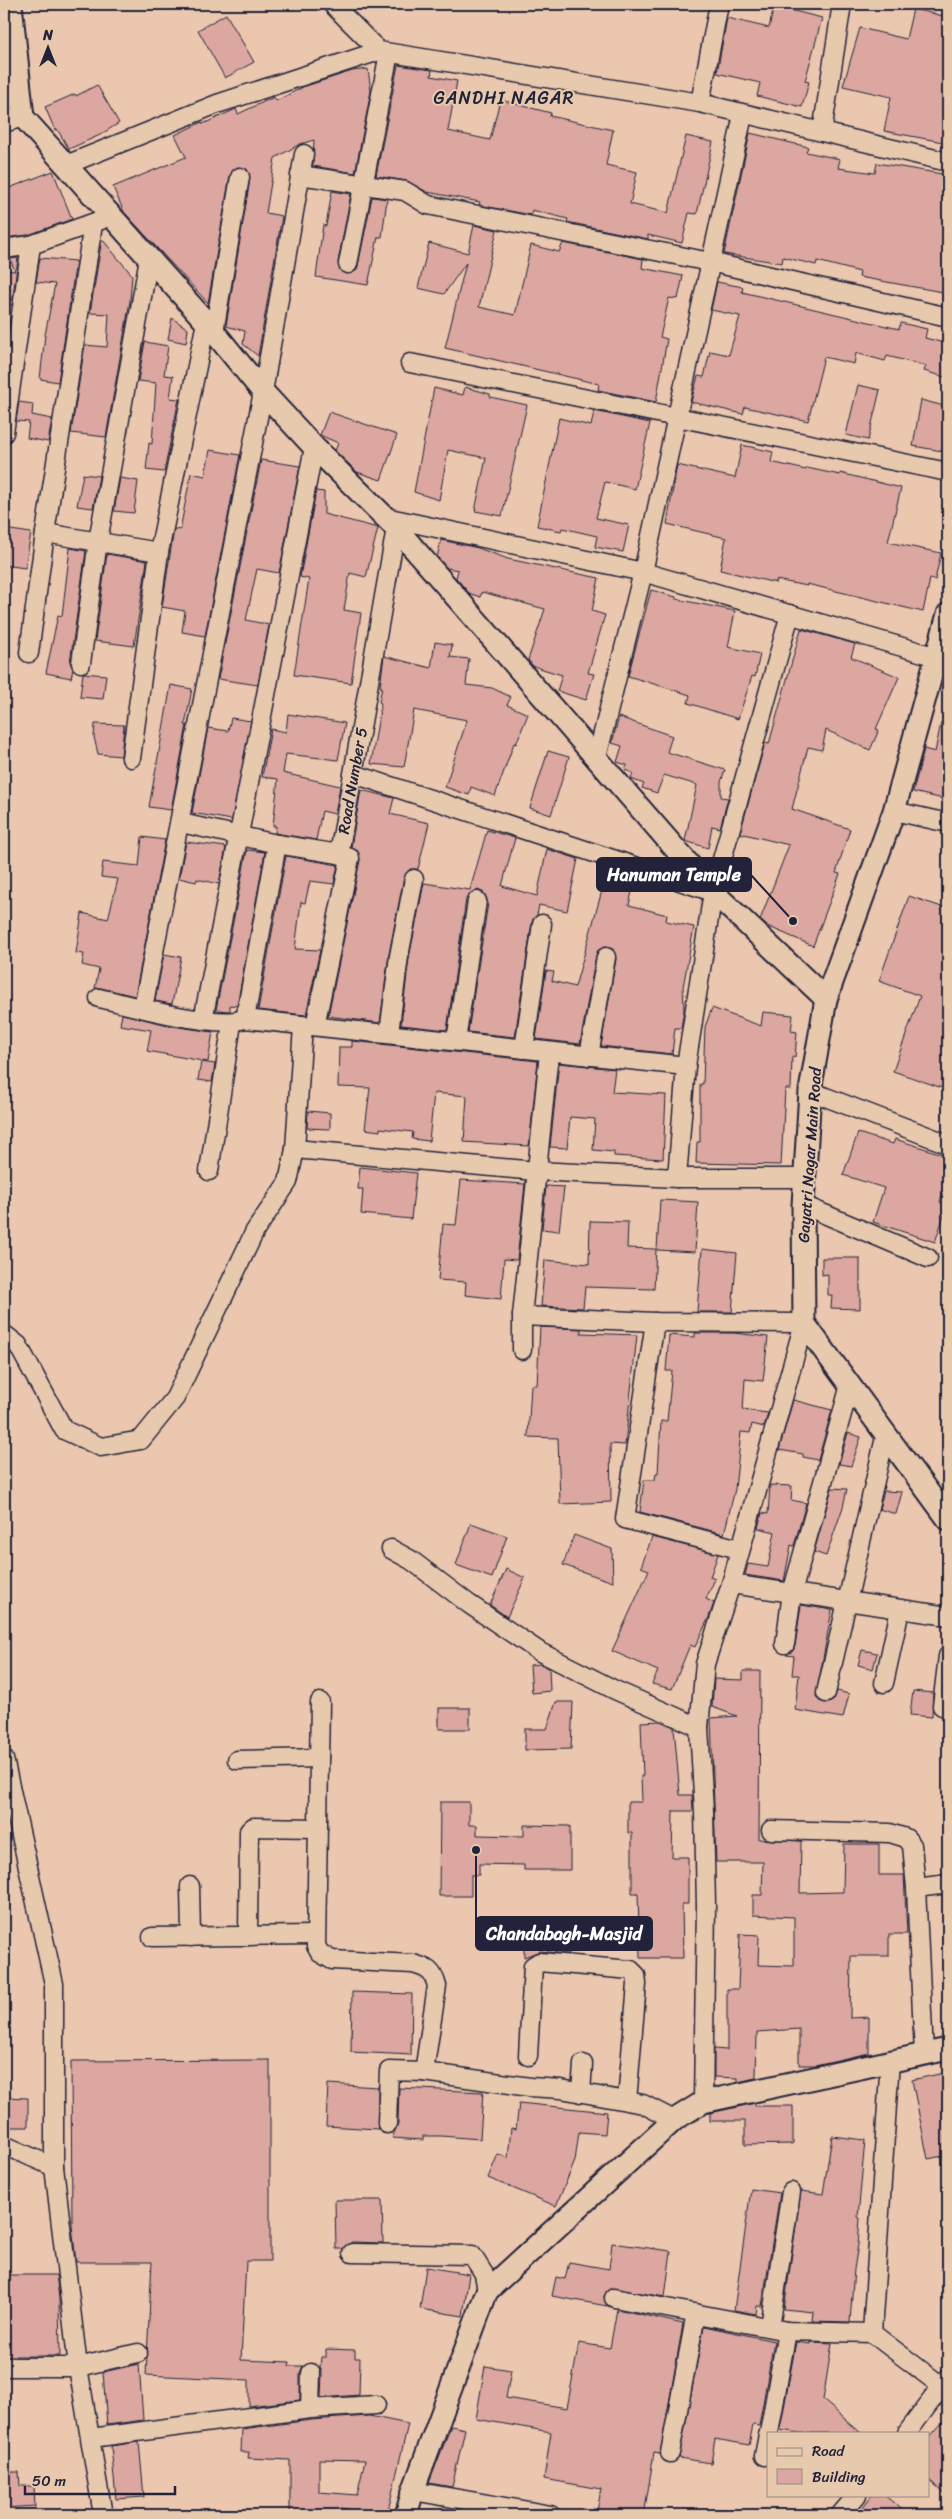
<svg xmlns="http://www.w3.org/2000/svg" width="952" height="2519" font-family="Sriracha,sans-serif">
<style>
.building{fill:#dba7a0;stroke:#22223b;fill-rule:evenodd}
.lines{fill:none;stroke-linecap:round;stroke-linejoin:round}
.minor-casing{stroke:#22223b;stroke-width:21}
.tertiary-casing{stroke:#22223b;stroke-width:25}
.minor{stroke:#e7caae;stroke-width:18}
.tertiary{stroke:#e7caae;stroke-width:21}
.labels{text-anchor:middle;stroke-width:4;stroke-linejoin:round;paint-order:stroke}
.street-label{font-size:16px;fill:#22223b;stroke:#e7caae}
.neighbourhood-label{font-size:18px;letter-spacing:1px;fill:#22223b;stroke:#e7caae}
.leader{fill:none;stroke:#22223b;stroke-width:2}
.callout-dot{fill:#22223b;stroke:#e7caae;stroke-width:2}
.callout{fill:#22223b;stroke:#22223b;stroke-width:2}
.callout-label{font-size:18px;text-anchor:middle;font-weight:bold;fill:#fff}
</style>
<rect width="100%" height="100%" fill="#eac7ae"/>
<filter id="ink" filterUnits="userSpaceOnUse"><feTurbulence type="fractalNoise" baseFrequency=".02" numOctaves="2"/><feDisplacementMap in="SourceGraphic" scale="10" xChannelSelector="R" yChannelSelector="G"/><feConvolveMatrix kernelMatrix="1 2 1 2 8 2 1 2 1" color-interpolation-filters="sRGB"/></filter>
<g filter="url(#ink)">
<g class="building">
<polygon points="774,6 822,18 805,81 809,82 802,107 757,96 760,83 717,73 727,18 769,28"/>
<polygon points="913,9 948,17 948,143 884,131 891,97 843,86 860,28 906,39"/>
<polygon points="226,14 254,62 225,78 198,30"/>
<polygon points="398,65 432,70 431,76 457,81 448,131 490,140 500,100 551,113 550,116 613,130 606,165 637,172 630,204 668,213 686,136 713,142 697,214 689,213 682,243 648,235 648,239 567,222 568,219 532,210 531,215 479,205 480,202 427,192 407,181 376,176"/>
<polygon points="368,69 371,91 355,173 313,166 314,140 300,144 275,158 266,213 282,216 258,356 243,344 245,331 226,326 250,179 247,169 237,167 230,175 208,303 124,212 113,187 186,157 175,135 202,122 203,124 236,109 238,114 274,97 276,101 303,87 352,71"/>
<polygon points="97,85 119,123 100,135 69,149 57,129 55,130 45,107 75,94 76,96"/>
<polygon points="750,133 808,147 806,152 840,159 838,168 875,173 877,163 948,175 948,293 859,277 860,272 817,261 816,265 783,257 782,263 724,254"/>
<polygon points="53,171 72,219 28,235 4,238 4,190"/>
<polygon points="332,191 351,194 338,262 341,272 346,274 356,271 358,266 372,197 387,199 382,237 378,237 368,285 316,277 323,225 326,226"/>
<polygon points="474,225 497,230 479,307 515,315 531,245 559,252 563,243 643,259 642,268 683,276 678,299 669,298 660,337 667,339 656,402 598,390 599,384 445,348 466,263 444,294 418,288 429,243 468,253"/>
<polygon points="102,239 132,275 130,301 106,437 71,433 85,345 107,347 109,314 90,313"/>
<polygon points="18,258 12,305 4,304 4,270 15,271 10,259"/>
<polygon points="40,258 76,261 58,382 40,379 45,335 55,284 36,282"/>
<polygon points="717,282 743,287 742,292 899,329 901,323 927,329 925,338 948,344 948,378 924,371 926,366 887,356 885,361 856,353 854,364 824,357 808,421 745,407 743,414 691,402 698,376 704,377 710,351 729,355 740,316 711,310"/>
<polygon points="172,318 188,329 186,343 168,339"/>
<polygon points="145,342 168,346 164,375 173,376 170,398 179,399 164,472 146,470 149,443 152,444 156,383 138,381"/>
<polygon points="858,385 880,390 868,440 846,435"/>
<polygon points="465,387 490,394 490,397 527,405 502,516 475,511 486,458 448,450 439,500 414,492 434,388 463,395"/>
<polygon points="921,400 948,407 948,452 913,446"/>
<polygon points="19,402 33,404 32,415 52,419 48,442 27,438 29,422 16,421"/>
<polygon points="594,411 650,423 635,489 605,482 596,518 629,525 623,552 595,547 597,536 562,528 561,531 537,526 559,418 591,426"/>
<polygon points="329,412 397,435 381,480 357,472 335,451 338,443 320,435"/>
<polygon points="742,445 773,452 771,462 806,470 807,468 840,475 840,473 901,488 888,542 941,553 935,580 930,579 923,612 807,584 807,586 776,580 776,583 720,570 726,538 667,524 677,465 735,478"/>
<polygon points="210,450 240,455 205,636 182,632 185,611 162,607 174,529 180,530 191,473 205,476"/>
<polygon points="261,460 300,466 279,573 257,569 246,620 269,625 258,685 218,679"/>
<polygon points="83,474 99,476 93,508 77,506"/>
<polygon points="120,478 138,481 134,513 114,511"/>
<polygon points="316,491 324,492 324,514 378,528 366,577 350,573 344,610 361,613 351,683 294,675 309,579 300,577"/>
<polygon points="4,529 31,533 25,568 4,565"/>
<polygon points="441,540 478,548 508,559 599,578 592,611 605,615 588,673 594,674 586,700 557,691 562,675 533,666 528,660 545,609 482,592 480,597 469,593 456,578 458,570 447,568 437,557"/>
<polygon points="70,548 86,551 70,662 73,669 71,678 46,673 58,615 62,616"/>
<polygon points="107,554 147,561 134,646 95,641"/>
<polygon points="651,590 676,597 676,599 735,611 728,647 760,654 755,677 752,676 738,719 688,703 690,695 628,676"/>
<polygon points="801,629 855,644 851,657 899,677 876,729 879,730 870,750 826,730 822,750 808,747 792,809 850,829 836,873 840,874 813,946 767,926 760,920 789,845 740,833 765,743 769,744"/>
<polygon points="435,642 452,645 450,657 469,659 466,685 492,688 511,697 507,705 528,714 516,744 514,743 495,796 471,787 469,795 445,787 467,720 414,710 404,767 371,764 381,703 379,702 382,687 380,687 384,656 431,668"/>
<polygon points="83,673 106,675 103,699 80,697"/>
<polygon points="171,685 192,689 185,725 187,725 171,810 149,807"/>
<polygon points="288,714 345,723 338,760 286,754 283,773 340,786 335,814 322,811 316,840 275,833 276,826 273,826 278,779 262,777 271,729 286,732"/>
<polygon points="619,717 672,736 667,752 725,770 721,782 721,797 728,798 720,828 712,826 708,848 685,841 697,785 664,775 657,793 642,788 644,784 631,779 633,773 625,770 627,765 617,762 622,746 612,743"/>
<polygon points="231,718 251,721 232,820 192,813 208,728 228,731"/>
<polygon points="941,723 948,724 948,800 913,792 924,749 935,752"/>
<polygon points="95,724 124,725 121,756 98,754 94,737"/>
<polygon points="548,751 569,757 551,815 530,808"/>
<polygon points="361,790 394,798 390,814 429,823 418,869 410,869 404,877 389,954 380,1023 328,1016 360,860 358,851 351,847"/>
<polygon points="487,830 515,838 502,886 537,896 547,849 578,859 567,911 539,905 537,915 532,922 515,1037 468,1032 488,903 484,893 478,890 469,894 466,899 447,1030 401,1025 409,958 424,883 470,890"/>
<polygon points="142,837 165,840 135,996 101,988 95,988 99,969 82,965 84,954 76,953 82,913 108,919 118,879 101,877 103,862 139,866"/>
<polygon points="186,842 226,847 219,884 197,879 196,882 179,878"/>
<polygon points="247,850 265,852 237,1006 230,1005 230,1011 216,1010"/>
<polygon points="286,856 338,865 334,884 310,881 305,903 301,902 295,949 320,950 306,1015 258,1010"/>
<polygon points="608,869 635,878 629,905 667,915 666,921 694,927 683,987 684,1010 681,1028 675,1028 672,1054 601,1046 616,959 613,949 607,947 598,950 596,955 580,1044 536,1039 546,971 554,972 552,981 575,987"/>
<polygon points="909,896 948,909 948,1090 893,1071 920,996 879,981"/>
<polygon points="164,954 181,957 172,1004 155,1001"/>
<polygon points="712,1008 761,1026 763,1012 793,1015 791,1031 797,1032 795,1057 792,1056 791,1089 785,1089 781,1165 696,1163 697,1142 700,1142 700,1084 703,1084 705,1027"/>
<polygon points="122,1014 172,1026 213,1032 208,1062 147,1051 151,1030 120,1025"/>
<polygon points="352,1041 538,1061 529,1146 464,1142 467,1096 434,1093 429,1141 412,1139 413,1132 380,1128 380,1131 365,1129 370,1088 338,1087 339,1047 352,1047"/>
<polygon points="201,1062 215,1064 212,1082 198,1080"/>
<polygon points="559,1063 615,1069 612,1092 666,1095 663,1159 614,1156 614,1152 593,1150 595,1119 570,1117 567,1148 550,1147"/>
<polygon points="308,1111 330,1113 330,1129 307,1128"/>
<polygon points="858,1133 893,1144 895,1139 948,1156 948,1177 940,1202 948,1204 935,1242 873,1222 884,1188 843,1175"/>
<polygon points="360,1167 416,1173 411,1219 361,1214 363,1189 358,1189"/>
<polygon points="461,1180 525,1184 517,1260 504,1259 501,1299 465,1295 466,1282 438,1280 443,1224 456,1225"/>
<polygon points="546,1186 564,1187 559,1231 542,1229"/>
<polygon points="660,1200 698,1202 695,1252 657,1250"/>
<polygon points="590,1221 628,1222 627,1248 656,1249 654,1289 585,1287 583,1308 541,1306 545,1260 589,1264"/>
<polygon points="702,1249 737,1253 732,1312 697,1312"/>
<polygon points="822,1258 860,1258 860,1309 831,1308 832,1295 828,1295 828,1274 822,1275"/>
<polygon points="540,1327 581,1329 581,1333 637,1335 625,1445 610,1444 611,1502 560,1504 558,1438 528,1437 531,1385 537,1385"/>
<polygon points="695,1333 734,1333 768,1337 763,1381 745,1379 743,1410 768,1413 764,1427 752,1424 750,1433 741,1432 735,1489 724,1534 640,1512 644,1480 655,1480 656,1473 658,1473 661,1421 667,1421 672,1371 666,1371 669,1335 695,1337"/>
<polygon points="793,1400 832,1410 818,1460 803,1457 803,1454 779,1450"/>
<polygon points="848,1433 861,1437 851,1466 839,1464"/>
<polygon points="770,1485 792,1486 791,1500 806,1503 794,1546 791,1545 784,1581 745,1575 748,1564 768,1567 775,1532 758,1528 762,1513 768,1514"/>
<polygon points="832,1488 847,1489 843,1507 826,1556 814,1552"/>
<polygon points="884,1491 902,1492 896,1514 879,1509"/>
<polygon points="471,1523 507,1536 492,1578 456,1565"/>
<polygon points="574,1535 612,1549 613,1582 563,1565"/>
<polygon points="652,1537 718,1554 710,1577 715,1579 706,1599 714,1603 709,1617 695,1647 690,1645 672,1689 652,1684 658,1671 612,1651 649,1570 641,1567"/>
<polygon points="506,1569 525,1578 507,1617 490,1605"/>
<polygon points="801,1605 832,1610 816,1696 819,1701 829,1703 834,1700 837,1691 849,1694 843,1718 795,1710 799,1675 792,1675 794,1656 786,1655 793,1651 795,1646"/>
<polygon points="862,1650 877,1653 873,1669 858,1665"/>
<polygon points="540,1664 549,1668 550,1691 532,1693 530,1665"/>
<polygon points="743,1671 760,1671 759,1839 801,1841 800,1893 843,1892 844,1844 879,1844 879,1875 904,1875 907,1934 889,1934 889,1956 851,1956 850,2018 869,2017 869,2053 815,2065 799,2065 799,2029 757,2032 756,2078 738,2082 738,2078 714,2077 714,2049 727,2050 727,1989 738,1989 740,1934 759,1935 758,1965 794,1966 794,1917 753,1915 753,1895 762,1895 763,1862 716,1862 711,1718 737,1716 712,1707 714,1679 743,1680"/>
<polygon points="913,1691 933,1693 932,1717 910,1715"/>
<polygon points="556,1702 573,1702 571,1749 525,1750 525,1729 547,1729"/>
<rect x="439" y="1708" width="31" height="21"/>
<polygon points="660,1721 674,1727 680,1795 692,1795 693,1811 673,1811 672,1857 688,1857 688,1904 682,1904 683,1958 640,1958 638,1893 632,1893 632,1833 628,1833 628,1802 642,1802 641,1776 643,1776 641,1722"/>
<polygon points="440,1802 469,1802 469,1825 477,1825 477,1835 524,1836 524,1825 570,1826 570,1870 524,1870 524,1865 479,1864 479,1875 471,1875 471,1896 439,1896"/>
<polygon points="568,1929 569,1954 540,1951 524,1957 524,1930"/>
<polygon points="352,1992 412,1994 411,2055 351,2052"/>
<polygon points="270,2060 270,2261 246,2261 241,2360 290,2362 289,2366 303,2366 300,2373 300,2400 249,2406 249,2380 146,2375 152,2262 76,2262 72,2225 71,2061"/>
<polygon points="948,2072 948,2155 928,2159 912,2080"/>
<polygon points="328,2084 378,2087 378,2129 326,2126"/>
<polygon points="399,2088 483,2092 480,2139 441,2136 423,2136 423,2140 392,2138 398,2124"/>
<polygon points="4,2097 28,2098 28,2127 4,2127"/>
<polygon points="519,2103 607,2112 605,2134 579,2132 575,2161 556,2206 488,2178 498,2154 508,2158 511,2128 516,2129"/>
<polygon points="755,2103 755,2106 793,2106 793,2144 745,2145 745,2121 710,2121 710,2113"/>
<polygon points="832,2136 865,2140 858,2217 860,2218 858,2245 854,2269 850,2322 812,2321 813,2312 784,2309 801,2191 823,2194"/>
<polygon points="751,2189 780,2193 762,2306 757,2306 756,2314 734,2310"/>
<polygon points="335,2200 382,2200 383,2243 352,2242 342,2249 336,2249"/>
<polygon points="612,2243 671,2251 665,2297 611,2288 604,2296 607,2306 552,2296 556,2277 565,2279 569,2262 609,2269"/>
<polygon points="426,2267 469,2274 463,2316 420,2309"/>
<polygon points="4,2275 56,2275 59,2298 60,2356 4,2356"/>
<polygon points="617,2309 683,2324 660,2454 654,2453 644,2515 614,2515 597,2512 601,2489 544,2479 551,2432 476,2419 485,2366 511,2370 506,2398 567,2408 579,2343 610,2348"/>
<polygon points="704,2326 774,2341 759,2426 753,2425 749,2445 715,2439 711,2463 679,2458"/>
<polygon points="796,2342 810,2344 810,2342 832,2343 823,2400 861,2433 800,2433 780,2430"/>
<polygon points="326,2349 355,2350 355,2358 360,2358 359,2395 321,2398 322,2373 320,2367 321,2357 326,2357"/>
<polygon points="139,2364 143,2420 107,2425 103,2372"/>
<path d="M369,2416L408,2424L387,2515L341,2508V2515H290V2460L248,2458L249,2452H241L242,2429L311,2420ZM319,2459L365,2460L357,2495L319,2492Z"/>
<polygon points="948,2416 948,2496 928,2479 928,2439"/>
<polygon points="451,2426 465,2429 452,2487 429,2483"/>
<polygon points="139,2442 144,2497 116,2499 111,2446"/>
<polygon points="4,2472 19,2472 20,2486 34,2486 35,2506 4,2508"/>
<polygon points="872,2495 884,2495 909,2515 857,2515"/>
</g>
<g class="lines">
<defs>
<g id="minor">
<polyline points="332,4 379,51 700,103"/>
<polyline points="719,4 700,103 948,162"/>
<polyline points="4,123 23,117"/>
<polyline points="822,132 842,4"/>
<polyline points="66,165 217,104 379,51"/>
<polyline points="300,175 405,191 428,205 710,262 948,317"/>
<polyline points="4,249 31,245 101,220"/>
<polyline points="348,264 389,53"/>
<polyline points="214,332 240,177"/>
<polyline points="410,363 948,472"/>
<polyline points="4,433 31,245"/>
<polyline points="385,517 643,572 937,657"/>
<polyline points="45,533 159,552"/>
<polyline points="29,653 45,533 93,224"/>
<polyline points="81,663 98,541 149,258"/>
<polyline points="597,757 643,572 743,115"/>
<polyline points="131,758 159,552 206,322"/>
<polyline points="354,774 713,892"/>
<polyline points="894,811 948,823"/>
<polyline points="181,823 277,844 339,854"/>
<path d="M99,998C135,1006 213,1029 245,1019L686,1066"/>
<polyline points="143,1008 263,392 304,154"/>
<polyline points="245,1019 277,844"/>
<path d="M203,1020C241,829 278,638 314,447"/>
<polyline points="303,1026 295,1149 536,1171 677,1178 805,1178"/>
<path id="s1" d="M315,1026L350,858L339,854L396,528"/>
<polyline points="389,1033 399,956 414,879"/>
<polyline points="456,1041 477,901"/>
<polyline points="524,1049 542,924"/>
<polyline points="589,1056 606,957"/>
<polyline points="810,1091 948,1144"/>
<polyline points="209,1171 232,1023"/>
<polyline points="677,1178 686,1066 713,892 790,614"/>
<polyline points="803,1205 928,1258"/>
<polyline points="522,1316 655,1322 804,1323 731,1584 705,1664 699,1727 704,1811 706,1906 703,2102"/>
<polyline points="655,1322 625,1519 739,1549"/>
<polyline points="4,1334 18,1345 64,1430 101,1447 141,1440 175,1398 255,1231 288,1182 295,1149"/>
<polyline points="522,1350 522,1316 549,1053"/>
<polyline points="391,1549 411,1560 469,1604 540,1652 615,1690 699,1727"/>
<polyline points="731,1584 948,1616"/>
<polyline points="785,1644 792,1593 850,1385"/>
<polyline points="884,1683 900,1610"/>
<polyline points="826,1693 886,1433"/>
<path d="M320,1702L316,1946L320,1953L332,1960L413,1964C428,1968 433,1971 437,1986L424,2072"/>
<polyline points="942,1706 948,1656"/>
<polyline points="4,1759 54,1984 54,2167 78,2367 103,2515"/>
<polyline points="237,1760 319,1758"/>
<polyline points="771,1830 890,1833 906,1838 912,1845 916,1888"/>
<polyline points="190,1886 191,1937"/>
<polyline points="248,1936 249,1831 253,1827 318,1828"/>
<polyline points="152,1937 315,1935"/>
<polyline points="924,2054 916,1888 948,1884"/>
<polyline points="528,2056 533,1966 539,1962 631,1970 636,1975 637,1984 627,2101"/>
<polyline points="581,2093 583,2064"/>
<polyline points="387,2124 389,2071 424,2072 530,2087 561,2089 643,2104 674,2120"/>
<polyline points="4,2145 54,2167"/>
<polyline points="352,2253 472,2255 484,2274 487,2291"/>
<polyline points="614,2298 787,2331 872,2333 948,2391"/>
<polyline points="770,2327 791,2192"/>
<polyline points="872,2333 890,2060"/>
<polyline points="4,2367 78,2367 138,2353"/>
<polyline points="310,2409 311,2373"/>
<polyline points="769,2433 787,2331"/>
<polyline points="907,2433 948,2378"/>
<polyline points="91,2438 310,2409 376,2405"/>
<polyline points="670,2453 696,2313"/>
<polyline points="764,2456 768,2435"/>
<polyline points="413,2491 551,2515"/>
<polyline points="840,2515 857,2495"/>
</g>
<g id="tertiary">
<polyline points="11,4 23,117 206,322 263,392 314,447 396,528 713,892 826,999"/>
<polyline points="948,614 894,811 826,999 810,1091 803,1205 804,1323 948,1519"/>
<polyline points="406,2515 413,2491 487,2291 674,2120 703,2102 948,2049"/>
</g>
</defs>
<use href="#minor" class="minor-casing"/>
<use href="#tertiary" class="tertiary-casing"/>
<use href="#minor" class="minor"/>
<use href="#tertiary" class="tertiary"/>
</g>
</g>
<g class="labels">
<g class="street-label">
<text dy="6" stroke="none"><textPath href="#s1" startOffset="258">Road Number 5</textPath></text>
<text transform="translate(809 1155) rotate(-86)" y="6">Gayatri Nagar Main Road</text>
</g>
<g class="neighbourhood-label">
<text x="504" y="104">GANDHI NAGAR</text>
</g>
</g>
<path class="leader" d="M793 921L751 875M476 1850L476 1934"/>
<g class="callout-dot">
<circle cx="793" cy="921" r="5"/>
<circle cx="476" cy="1850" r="5"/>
</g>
<g class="callout">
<rect x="597" y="858" width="154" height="33" rx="5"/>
<rect x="476" y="1917" width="176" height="33" rx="5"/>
</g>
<g class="callout-label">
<text x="674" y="881">Hanuman Temple</text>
<text x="564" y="1940">Chandabagh-Masjid</text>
</g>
<rect width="952" height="2519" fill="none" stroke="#e7caae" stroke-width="20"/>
<rect x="10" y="10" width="932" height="2499" fill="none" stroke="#22223b" stroke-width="2" filter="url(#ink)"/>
<rect x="767" y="2432" width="162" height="65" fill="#e7caae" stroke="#988780"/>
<rect x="777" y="2448" width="25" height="8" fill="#e7caae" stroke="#988780"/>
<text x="812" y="2456" font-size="15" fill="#22223b">Road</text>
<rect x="777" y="2469" width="25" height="15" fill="#dba7a0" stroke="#988780"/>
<text x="812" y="2482" font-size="15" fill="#22223b">Building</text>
<g transform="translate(48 48)" stroke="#e7caae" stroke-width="4" paint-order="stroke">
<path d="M0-4L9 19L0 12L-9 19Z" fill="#22223b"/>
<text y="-8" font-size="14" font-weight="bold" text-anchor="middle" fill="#22223b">N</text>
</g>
<path d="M25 2486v8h150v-8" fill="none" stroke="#22223b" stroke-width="2.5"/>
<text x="32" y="2486" font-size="15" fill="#22223b" stroke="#e7caae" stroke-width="4" paint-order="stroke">50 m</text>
</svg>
